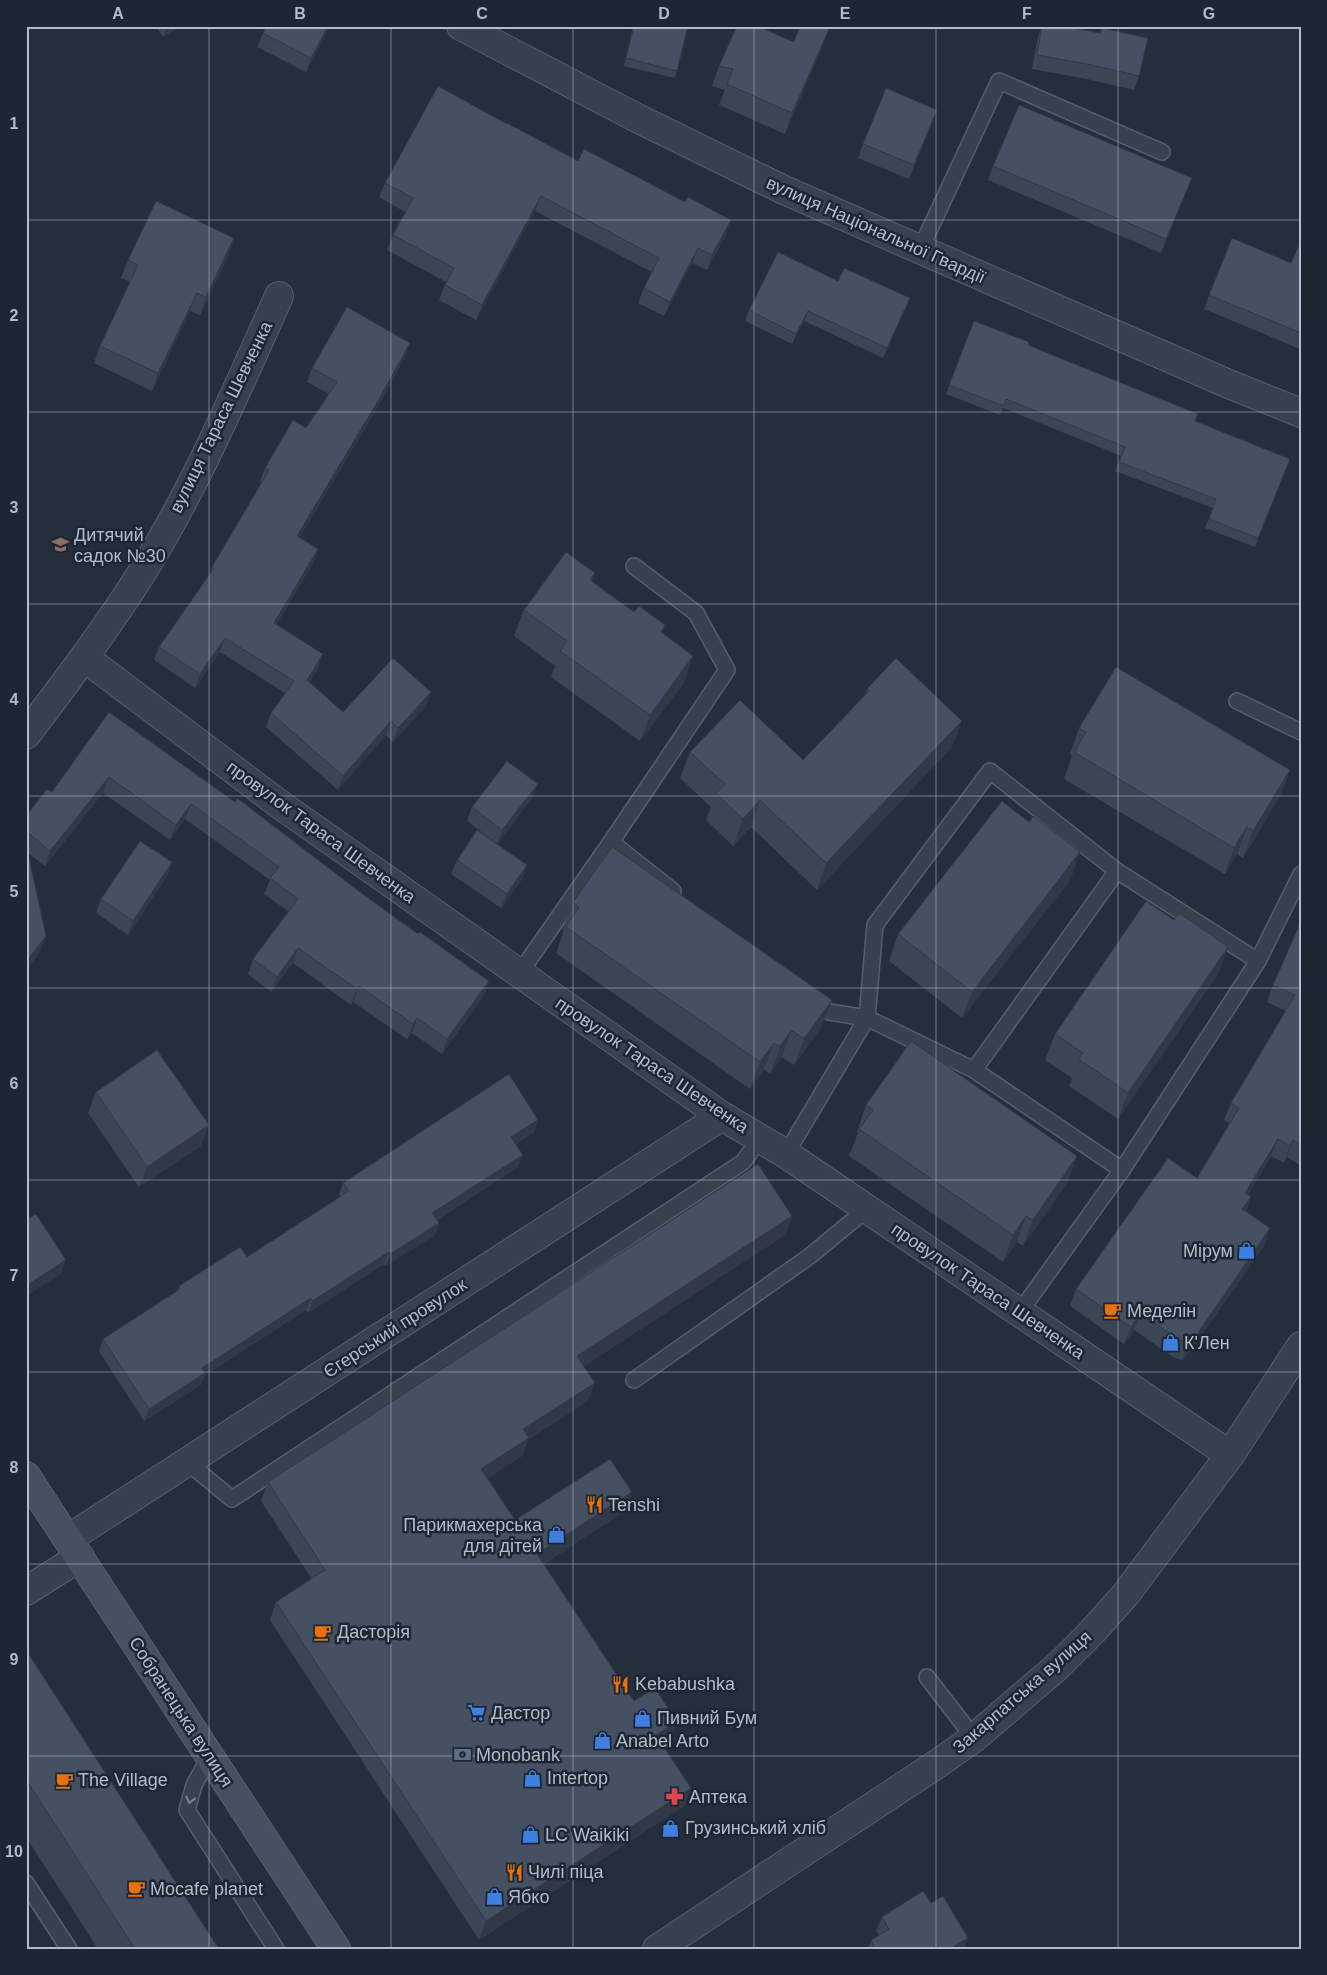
<svg xmlns="http://www.w3.org/2000/svg" width="1327" height="1975" font-family="Arial,sans-serif">
<style>
.lines{fill:none;stroke-linecap:round;stroke-linejoin:round}
.service-casing{stroke:#565f6c;stroke-width:18}
.minor-casing{stroke:#565f6c;stroke-width:30}
.tertiary-casing{stroke:#565f6c;stroke-width:30}
.secondary-casing{stroke:#565f6c;stroke-width:30}
.service{stroke:#38414e;stroke-width:15}
.minor{stroke:#38414e;stroke-width:28}
.tertiary{stroke:#38414e;stroke-width:28}
.secondary{stroke:#465061;stroke-width:28}
.wall{fill:#3b4654}
.shaded-wall{fill:#303945}
.building{fill:#455162;stroke:#303945}
.oneway{stroke:#7c8592}
.grid{fill:none;stroke:#b4bcc9;stroke-width:1;stroke-opacity:0.55}
.labels{text-anchor:middle;stroke-width:5;stroke-linejoin:round;paint-order:stroke}
.street-label{font-size:18px;fill:#b4bcc9;stroke:#1d2633}
.poi-label{font-size:18px;fill:#b4bcc9;stroke:#1d2633;text-anchor:start}
.neatline{fill:none;stroke:#b4bcc9;stroke-width:2}
.grid-label{font-size:16px;text-anchor:middle;font-weight:bold;fill:#b4bcc9}
</style>
<rect width="100%" height="100%" fill="#242f3e"/>
<g class="lines">
<defs>
<g id="service">
<polyline points="920,250 999,81 1162,152"/>
<polyline points="1237,701 1301,732"/>
<polyline points="611,842 673,891"/>
<polyline points="519,974 611,842 727,670 696,613 634,566"/>
<polyline points="811,999 829,1012 867,1018 974,1070 1122,1170"/>
<polyline points="974,1070 1117,871"/>
<polyline points="786,1154 867,1018 875,925 990,771 1117,871 1258,961"/>
<polyline points="1019,1313 1122,1170 1258,961 1301,874"/>
<polyline points="634,1380 810,1256 856,1218 864,1207"/>
<polyline points="187,1462 232,1499 743,1162 760,1139"/>
<polyline points="927,1677 974,1738"/>
<polyline points="210,1756 194,1785 187,1810 276,1949"/>
<polyline points="26,1883 69,1949"/>
</g>
<g id="minor">
<polyline points="461,26 637,118 784,190 1231,385 1301,413"/>
<polyline points="85,658 282,806 722,1116 786,1154 1230,1455"/>
<path d="M26,735C67,681 107,628 143,571C197,484 237,389 279,296"/>
<polyline points="68,1539 722,1116"/>
<polyline points="26,1591 80,1557"/>
</g>
<polyline id="tertiary" points="657,1949 937,1764 974,1738 1058,1666 1092,1632 1126,1594 1230,1455 1301,1346"/>
<polyline id="secondary" points="26,1476 336,1949"/>
</defs>
<use href="#service" class="service-casing"/>
<use href="#minor" class="minor-casing"/>
<use href="#tertiary" class="tertiary-casing"/>
<use href="#secondary" class="secondary-casing"/>
<use href="#service" class="service"/>
<use href="#minor" class="minor"/>
<use href="#tertiary" class="tertiary"/>
<use href="#secondary" class="secondary"/>
</g>
<g class="wall">
<polygon points="156,26 181,26 163,37"/>
<polygon points="633,26 688,26 677,71 675,78 624,66"/>
<polygon points="1042,26 1062,26 1100,33 1102,28 1139,76 1134,90 1087,79 1032,69 1038,37"/>
<polygon points="329,28 306,72 257,47 263,33"/>
<polygon points="829,29 821,50 785,134 719,105 725,90 712,86 719,66 794,42"/>
<polygon points="937,110 909,179 858,158 863,144"/>
<polygon points="507,124 726,235 707,270 692,263 664,316 638,303 644,288 652,272 535,211 476,320 439,300 446,282 387,250 393,235 405,212 379,197 385,183"/>
<polygon points="993,166 1192,178 1186,192 1161,253 988,180"/>
<polygon points="234,238 228,256 200,315 190,311 152,391 94,363 100,346 130,282 121,278 128,260"/>
<polygon points="1301,248 1301,346 1300,349 1204,309 1209,295 1291,263"/>
<polygon points="838,281 906,308 883,358 804,321 792,344 745,321 749,310"/>
<polygon points="974,321 1196,421 1290,459 1255,547 1205,528 1213,508 1115,471 1121,456 1003,408 1000,415 946,394"/>
<polygon points="405,357 373,415 299,538 318,549 313,563 276,625 323,654 318,668 309,683 343,712 426,706 393,742 386,735 338,790 266,727 271,713 285,693 220,652 195,688 154,660 159,647 208,577 212,567 262,483 260,481 265,468 306,428 329,394 307,382 312,368"/>
<polygon points="595,573 592,582 662,633 684,683 640,741 551,677 555,666 514,636 524,610"/>
<polygon points="867,689 952,747 817,890 751,827 733,846 706,820 711,807 680,778 690,752 803,760 864,696"/>
<polygon points="109,712 418,934 489,981 483,997 442,1054 412,1033 407,1039 353,1002 351,1005 293,963 271,992 248,974 253,959 288,911 264,894 270,880 185,819 170,840 103,793 45,866 28,853 46,936 40,952 26,970 26,816 52,792"/>
<polygon points="1079,728 1290,770 1280,796 1243,858 1237,854 1225,874 1064,779 1072,756 1070,754"/>
<polygon points="532,798 497,844 467,821 472,807"/>
<polygon points="457,860 527,865 522,879 501,908 451,874"/>
<polygon points="172,862 167,876 128,935 96,913 101,899"/>
<polygon points="1071,879 962,1018 889,961 898,934"/>
<polygon points="573,902 822,1026 794,1065 782,1057 770,1074 764,1069 750,1089 556,953 564,930 563,929"/>
<polygon points="1301,921 1301,1166 1287,1157 1284,1163 1271,1156 1248,1195 1251,1197 1246,1211 1270,1228 1264,1246 1189,1353 1182,1360 1173,1357 1134,1330 1124,1344 1070,1306 1076,1289 1197,1178 1230,1123 1224,1120 1231,1103 1286,1011 1267,1002 1273,985"/>
<polygon points="1218,974 1118,1119 1069,1086 1072,1078 1045,1060 1055,1034"/>
<polygon points="96,1092 201,1146 139,1187 88,1113"/>
<polygon points="866,1105 1077,1156 1067,1183 1023,1246 1017,1242 1003,1262 849,1156 858,1133 857,1132"/>
<polygon points="534,1132 516,1144 518,1167 437,1220 439,1223 435,1235 385,1266 384,1264 308,1313 306,1310 204,1376 201,1385 144,1421 99,1351 103,1339 177,1292 179,1286 247,1257 340,1197 339,1194 343,1183"/>
<polygon points="792,1216 785,1235 584,1366 588,1401 528,1440 522,1456 488,1478 515,1520 626,1510 544,1564 634,1701 671,1740 663,1745 691,1788 684,1806 479,1940 270,1620 276,1602 312,1579 261,1501 268,1482"/>
<polygon points="26,1650 219,1949 98,1949 26,1837"/>
<polygon points="931,1903 964,1949 868,1949 871,1940 879,1935 876,1931 882,1917"/>
</g>
<g class="shaded-wall">
<polygon points="26,26 33,26 26,30"/>
<polygon points="167,26 181,26 163,37"/>
<polygon points="328,26 330,26 329,28 306,72 311,58"/>
<polygon points="829,29 821,50 785,134 792,113"/>
<polygon points="937,110 932,124 909,179 914,165"/>
<polygon points="1192,178 1186,192 1161,253 1166,239"/>
<polygon points="541,196 535,211 476,320 482,305"/>
<polygon points="731,220 726,235 707,270 712,255"/>
<polygon points="234,238 228,256 200,315 206,297"/>
<polygon points="698,248 692,263 664,316 670,302"/>
<polygon points="197,293 190,311 152,391 158,373"/>
<polygon points="910,298 906,308 883,358 887,348"/>
<polygon points="808,311 804,321 792,344 796,334"/>
<polygon points="410,343 405,357 373,415 292,550 297,536"/>
<polygon points="318,549 313,563 269,637 274,623"/>
<polygon points="595,573 586,600 590,580"/>
<polygon points="225,638 220,652 195,688 200,674"/>
<polygon points="323,654 318,668 302,694 307,680"/>
<polygon points="693,656 684,683 640,741 650,715"/>
<polygon points="431,692 426,706 393,742 398,728"/>
<polygon points="391,721 386,735 338,790 343,776"/>
<polygon points="962,721 952,747 817,890 826,863"/>
<polygon points="1290,770 1280,796 1243,858 1253,831"/>
<polygon points="109,777 103,793 45,866 50,851"/>
<polygon points="538,784 532,798 497,844 502,830"/>
<polygon points="760,800 751,827 733,846 743,819"/>
<polygon points="191,804 185,819 170,840 176,825"/>
<polygon points="1247,827 1237,854 1225,874 1234,848"/>
<polygon points="1080,852 1071,879 962,1018 972,992"/>
<polygon points="172,862 167,876 128,935 133,921"/>
<polygon points="527,865 522,879 501,908 507,894"/>
<polygon points="46,936 40,952 26,970 26,962"/>
<polygon points="1228,947 1218,974 1118,1119 1128,1093"/>
<polygon points="298,948 293,963 271,992 277,977"/>
<polygon points="489,981 483,997 442,1054 447,1039"/>
<polygon points="359,986 353,1002 351,1005 357,989"/>
<polygon points="832,1000 822,1026 794,1065 804,1039"/>
<polygon points="417,1018 412,1033 407,1039 413,1024"/>
<polygon points="791,1030 782,1057 770,1074 780,1047"/>
<polygon points="774,1043 764,1069 750,1089 760,1062"/>
<polygon points="538,1120 534,1132 507,1149 511,1137"/>
<polygon points="209,1125 201,1146 139,1187 147,1167"/>
<polygon points="1278,1139 1271,1156 1239,1210 1245,1193"/>
<polygon points="1293,1140 1287,1157 1284,1163 1290,1146"/>
<polygon points="523,1155 518,1167 428,1225 432,1213"/>
<polygon points="1077,1156 1067,1183 1023,1246 1033,1220"/>
<polygon points="1251,1197 1245,1214 1242,1209"/>
<polygon points="792,1216 785,1235 571,1375 577,1356"/>
<polygon points="1026,1216 1017,1242 1003,1262 1013,1235"/>
<polygon points="439,1223 435,1235 385,1266 390,1254"/>
<polygon points="1270,1228 1264,1246 1189,1353 1182,1360 1189,1343"/>
<polygon points="389,1252 384,1264 308,1313 312,1301"/>
<polygon points="66,1260 61,1274 26,1296 26,1286"/>
<polygon points="311,1298 306,1310 204,1376 201,1385 144,1421 149,1409 202,1368"/>
<polygon points="1140,1313 1134,1330 1124,1344 1131,1327"/>
<polygon points="595,1383 588,1401 528,1440 522,1456 475,1487 481,1469 523,1429"/>
<polygon points="632,1492 626,1510 531,1572 537,1554"/>
<polygon points="677,1722 671,1740 650,1754 656,1735"/>
<polygon points="691,1788 684,1806 479,1940 486,1921"/>
<polygon points="968,1938 964,1949 950,1949"/>
</g>
<g class="building">
<polygon points="266,26 328,26 311,58 263,33"/>
<polygon points="634,26 688,26 677,71 626,58"/>
<polygon points="737,26 757,26 794,42 800,26 823,26 829,29 792,113 727,84 733,69 719,66"/>
<polygon points="1042,26 1062,26 1100,33 1102,28 1148,38 1139,76 1092,65 1037,55"/>
<polygon points="438,86 507,124 507,123 578,161 584,149 685,202 688,197 731,220 712,255 698,248 670,302 644,288 659,258 541,196 482,305 445,285 454,268 393,235 413,198 385,183"/>
<polygon points="886,88 937,110 914,165 863,144"/>
<polygon points="1019,105 1192,178 1166,239 993,166"/>
<polygon points="156,201 234,238 206,297 197,293 158,373 100,346 138,265 128,260"/>
<polygon points="1232,238 1291,263 1298,247 1301,248 1301,333 1209,295"/>
<polygon points="778,252 838,281 844,268 910,298 887,348 808,311 796,334 749,310"/>
<polygon points="347,307 410,343 378,401 297,536 318,549 274,623 323,654 307,680 343,712 393,658 431,692 398,728 391,721 343,776 271,713 294,681 225,638 200,674 159,647 214,568 212,567 269,470 265,468 293,420 306,428 337,382 312,368"/>
<polygon points="974,321 1029,342 1028,345 1198,414 1195,421 1290,459 1258,538 1209,519 1216,499 1119,462 1125,447 1006,399 1004,406 949,385"/>
<polygon points="566,552 595,573 590,580 634,612 639,606 665,625 661,632 693,656 650,715 560,651 567,641 524,610"/>
<polygon points="896,658 962,721 826,863 760,800 743,819 716,793 725,784 690,752 740,700 803,760 869,691 867,689"/>
<polygon points="1116,667 1290,770 1253,831 1247,827 1234,848 1074,752 1086,732 1079,728"/>
<polygon points="109,712 235,802 237,798 364,895 418,934 420,932 489,981 447,1039 417,1018 413,1024 359,986 357,989 298,948 277,977 253,959 298,899 270,878 279,867 191,804 176,825 109,777 50,851 26,831 26,816 47,789 52,792"/>
<polygon points="507,761 538,784 502,830 472,807"/>
<polygon points="1002,801 1029,822 1033,816 1080,852 972,992 898,934"/>
<polygon points="477,830 527,865 507,894 457,860"/>
<polygon points="140,841 172,862 133,921 101,899"/>
<polygon points="26,844 46,936 26,962"/>
<polygon points="612,847 832,1000 804,1039 791,1030 780,1047 774,1043 760,1062 566,927 579,907 573,902"/>
<polygon points="1146,901 1174,920 1179,913 1228,947 1128,1093 1079,1059 1083,1053 1055,1034"/>
<polygon points="1301,921 1301,1145 1293,1140 1290,1146 1278,1139 1245,1193 1251,1197 1242,1209 1270,1228 1196,1336 1189,1343 1179,1340 1140,1313 1131,1327 1076,1289 1168,1158 1197,1178 1239,1108 1231,1103 1295,995 1273,985"/>
<polygon points="911,1041 1077,1156 1033,1220 1026,1216 1013,1235 859,1129 873,1110 866,1105"/>
<polygon points="157,1050 209,1125 147,1167 96,1092"/>
<polygon points="509,1074 538,1120 511,1137 523,1155 432,1213 439,1223 390,1254 389,1252 312,1301 311,1298 202,1368 205,1373 149,1409 103,1339 180,1289 179,1286 240,1247 247,1257 349,1191 343,1183"/>
<polygon points="758,1164 792,1216 577,1356 595,1383 523,1429 529,1438 481,1469 515,1520 610,1459 632,1492 537,1554 634,1701 655,1688 677,1722 656,1735 691,1788 486,1921 276,1602 325,1570 268,1482"/>
<polygon points="36,1214 66,1260 26,1286 26,1220"/>
<polygon points="26,1650 219,1949 135,1949 26,1779"/>
<polygon points="923,1891 931,1903 943,1896 968,1938 950,1949 876,1949 871,1940 889,1929 882,1917"/>
</g>
<defs><path id="oneway-chevron" d="M-2-3.5L2.5 0L-2 3.5" fill="none" stroke-width="1.6" stroke-linecap="round" stroke-linejoin="round" transform="scale(1.25)"/></defs>
<use class="oneway" href="#oneway-chevron" transform="translate(190 1800) rotate(104)"/>
<path class="grid" d="M209,26V1949M391,26V1949M573,26V1949M754,26V1949M936,26V1949M1118,26V1949M26,220H1301M26,412H1301M26,604H1301M26,796H1301M26,988H1301M26,1180H1301M26,1372H1301M26,1564H1301M26,1756H1301"/>
<defs>
<symbol id="school-bare" viewBox="-9 -9 18 18"><path d="M0-5L7-2L0 1L-7-2ZM-4 1L0 2.5L4 1V4Q0 6-4 4Z" fill="#8d6e63" stroke="#1d2633" stroke-width="2.5" paint-order="stroke"/></symbol>
<symbol id="shop-bare" viewBox="-9 -9 18 18"><path d="M-5-2.5h2.3a2.7 3.5 0 0 1 5.4 0H5L5.5 6h-11ZM-1.5-2.5h3a1.5 2.3 0 0 0-3 0Z" fill="#3f7fe0" stroke="#1d2633" stroke-width="2.5" paint-order="stroke"/></symbol>
<symbol id="cafe-bare" viewBox="-9 -9 18 18"><path d="M-5.5-4.5H6V0H3Q3 3.5 0 3.5H-2.5Q-5.5 3.5-5.5 0ZM3-3.2v2h1.7v-2ZM-6 4.5H4V6H-6Z" fill="#e8710a" stroke="#1d2633" stroke-width="2.5" paint-order="stroke"/></symbol>
<symbol id="restaurant-bare" viewBox="-9 -9 18 18"><path d="M-5-6h1v4h1v-4h1v4h1v-4h1v5L-1.5 .5V6h-2V.5L-5-1ZM5-6V6H3V1.5H1.5Q1.5-4 5-6Z" fill="#e8710a" stroke="#1d2633" stroke-width="2.5" paint-order="stroke"/></symbol>
<symbol id="supermarket-bare" viewBox="-9 -9 18 18"><path d="M-6-5.5h2.5l.6 2H6L4.5 2H-2.5L-4.4-4H-6ZM-1.5 3.2a1.3 1.3 0 1 0 .1 0ZM3 3.2a1.3 1.3 0 1 0 .1 0Z" fill="#3f7fe0" stroke="#1d2633" stroke-width="2.5" paint-order="stroke"/></symbol>
<symbol id="bank-bare" viewBox="-9 -9 18 18"><path d="M-6-4H6V4H-6ZM0-2.3a2.3 2.3 0 1 0 0 4.6a2.3 2.3 0 1 0 0-4.6Z" fill="#5c6f8a" stroke="#1d2633" stroke-width="2.5" paint-order="stroke"/></symbol>
<symbol id="pharmacy-bare" viewBox="-9 -9 18 18"><path d="M-2-6h4v4h4v4h-4v4h-4v-4h-4v-4h4Z" fill="#e0444e" stroke="#1d2633" stroke-width="2.5" paint-order="stroke"/></symbol>
</defs>
<g fill-rule="evenodd">
<use href="#school-bare" x="48" y="532" width="25" height="25"/>
<use href="#shop-bare" x="1234" y="1238" width="25" height="25"/>
<use href="#cafe-bare" x="1100" y="1298" width="25" height="25"/>
<use href="#shop-bare" x="1158" y="1330" width="25" height="25"/>
<use href="#restaurant-bare" x="582" y="1492" width="25" height="25"/>
<use href="#shop-bare" x="544" y="1522" width="25" height="25"/>
<use href="#cafe-bare" x="310" y="1620" width="25" height="25"/>
<use href="#restaurant-bare" x="608" y="1672" width="25" height="25"/>
<use href="#supermarket-bare" x="464" y="1700" width="25" height="25"/>
<use href="#shop-bare" x="630" y="1706" width="25" height="25"/>
<use href="#shop-bare" x="590" y="1728" width="25" height="25"/>
<use href="#bank-bare" x="450" y="1742" width="25" height="25"/>
<use href="#shop-bare" x="520" y="1766" width="25" height="25"/>
<use href="#cafe-bare" x="52" y="1768" width="25" height="25"/>
<use href="#pharmacy-bare" x="662" y="1784" width="25" height="25"/>
<use href="#shop-bare" x="658" y="1816" width="25" height="25"/>
<use href="#shop-bare" x="518" y="1822" width="25" height="25"/>
<use href="#restaurant-bare" x="502" y="1860" width="25" height="25"/>
<use href="#cafe-bare" x="124" y="1876" width="25" height="25"/>
<use href="#shop-bare" x="482" y="1884" width="25" height="25"/>
</g>
<g class="labels">
<g class="street-label">
<text transform="translate(876 230) rotate(24)" y="6">вулиця Національної Гвардії</text>
<text transform="translate(221 417) rotate(-64)" y="6">вулиця Тараса Шевченка</text>
<text transform="translate(321 832) rotate(36)" y="6">провулок Тараса Шевченка</text>
<text transform="translate(652 1065) rotate(34)" y="6">провулок Тараса Шевченка</text>
<text transform="translate(988 1291) rotate(34)" y="6">провулок Тараса Шевченка</text>
<text transform="translate(395 1328) rotate(-33)" y="6">Єгерський провулок</text>
<text transform="translate(1022 1692) rotate(-41)" y="6">Закарпатська вулиця</text>
<text transform="translate(181 1712) rotate(57)" y="6">Собранецька вулиця</text>
</g>
<g class="poi-label">
<text x="74" y="541">Дитячий<tspan x="74" dy="21">садок №30</tspan></text>
<text x="1233" y="1257" text-anchor="end">Мірум</text>
<text x="1127" y="1317">Меделін</text>
<text x="1184" y="1349">К'Лен</text>
<text x="608" y="1511">Tenshi</text>
<text x="542" y="1531" text-anchor="end">Парикмахерська<tspan x="542" dy="21">для дітей</tspan></text>
<text x="337" y="1638">Дасторія</text>
<text x="635" y="1690">Kebabushka</text>
<text x="491" y="1719">Дастор</text>
<text x="657" y="1724">Пивний Бум</text>
<text x="616" y="1747">Anabel Arto</text>
<text x="476" y="1761">Monobank</text>
<text x="547" y="1784">Intertop</text>
<text x="78" y="1786">The Village</text>
<text x="689" y="1803">Аптека</text>
<text x="685" y="1834">Грузинський хліб</text>
<text x="545" y="1841">LC Waikiki</text>
<text x="528" y="1878">Чилі піца</text>
<text x="150" y="1895">Mocafe planet</text>
<text x="508" y="1903">Ябко</text>
</g>
</g>
<rect width="1327" height="1975" fill="none" stroke="#1d2633" stroke-width="55"/>
<rect x="28" y="28" width="1272" height="1920" class="neatline"/>
<g class="grid-label">
<text x="118" y="19">A</text>
<text x="300" y="19">B</text>
<text x="482" y="19">C</text>
<text x="664" y="19">D</text>
<text x="845" y="19">E</text>
<text x="1027" y="19">F</text>
<text x="1209" y="19">G</text>
<text x="14" y="129">1</text>
<text x="14" y="321">2</text>
<text x="14" y="513">3</text>
<text x="14" y="705">4</text>
<text x="14" y="897">5</text>
<text x="14" y="1089">6</text>
<text x="14" y="1281">7</text>
<text x="14" y="1473">8</text>
<text x="14" y="1665">9</text>
<text x="14" y="1857">10</text>
</g>
</svg>
